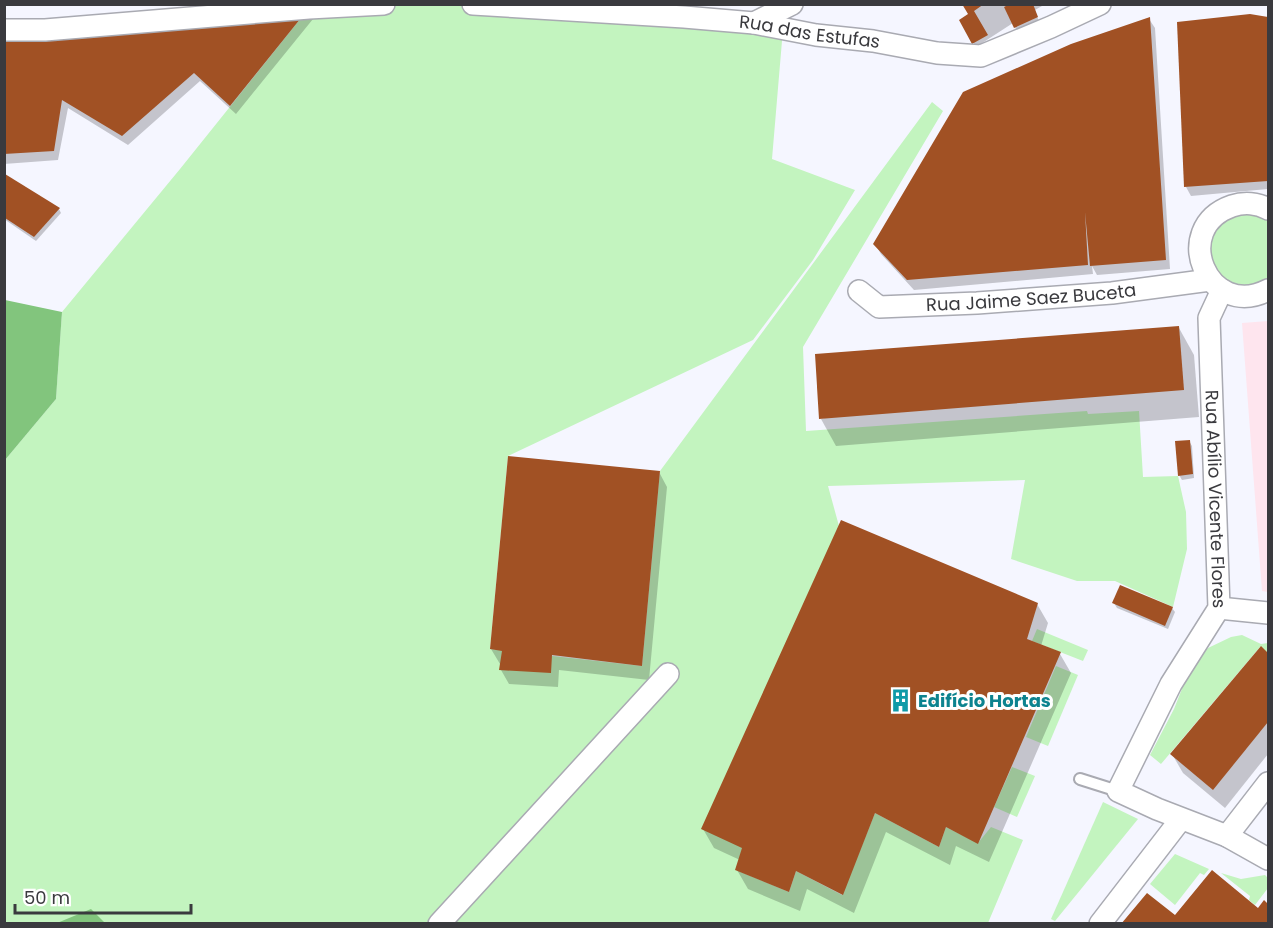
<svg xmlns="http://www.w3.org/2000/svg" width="1273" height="928" font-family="Poppins,sans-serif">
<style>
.education{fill:#fee5ee}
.green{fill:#c3f4bf}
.forest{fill:#82c57d}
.shadow{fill:#0003}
.building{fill:#a15124}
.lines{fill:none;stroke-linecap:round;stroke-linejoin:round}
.lane-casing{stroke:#a9aab2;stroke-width:14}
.street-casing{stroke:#a9aab2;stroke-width:24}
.lane{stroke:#fff;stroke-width:10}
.street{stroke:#fff;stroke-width:21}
.labels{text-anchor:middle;stroke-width:6;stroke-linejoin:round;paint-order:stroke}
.street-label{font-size:18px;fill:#3a3a3e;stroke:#fff}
.culture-label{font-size:18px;font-weight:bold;fill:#0d838f;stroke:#fff;text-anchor:start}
</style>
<rect width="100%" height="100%" fill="#f5f6ff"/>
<polygon class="education" points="1268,321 1268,592 1262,591 1242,323"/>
<g class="green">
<polygon points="432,4 548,9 783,29 772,159 855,190 813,260 753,340 508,456 490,649 642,666 660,471 932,102 943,111 803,347 806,431 1087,411 1088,414 1139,411 1143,477 1178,476 1186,512 1187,549 1173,607 1115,581 1077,581 1011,559 1025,480 828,486 839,526 736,870 789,892 796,871 842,895 875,813 939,847 946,827 978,843 991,827 1023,840 988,923 5,924 5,460 56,399 62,312 180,169 309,8"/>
<polygon points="1268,210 1268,290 1222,290 1202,234 1211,220"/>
<polygon points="1037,629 1088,650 1083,661 1032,641"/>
<polygon points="1242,635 1261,644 1268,643 1268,653 1260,647 1161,764 1150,755 1174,709 1189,671 1208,648 1231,637"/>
<polygon points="1056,666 1078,675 1048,746 1026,737"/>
<polygon points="1012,767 1035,776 1017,817 994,807"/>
<polygon points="1103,802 1138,819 1055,921 1051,919"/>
<polygon points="1175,854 1209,869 1204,875 1200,873 1175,905 1150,884"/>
<polygon points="1221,873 1241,879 1265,875 1268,878 1268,888 1255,905 1249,900 1250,896"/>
</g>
<g class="forest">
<polygon points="5,300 62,312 56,399 5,460"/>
<polygon points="91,909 105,923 57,923"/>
</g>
<g class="shadow">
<polygon points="963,4 1041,4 1042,6 1035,10 1039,22 1017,31 1013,23 976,47 961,20 970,15"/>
<polygon points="308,10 313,19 236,114 200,81 128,145 68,108 58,160 4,164 4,31"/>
<polygon points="1251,16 1268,19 1268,189 1191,196 1186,187"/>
<polygon points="1149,19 1155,28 1170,269 1097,275 1092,266 1093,274 914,290 881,254 875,244"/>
<polygon points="4,177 59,209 61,213 36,241 4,219"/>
<polygon points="1179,328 1194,355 1199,417 836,446 821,419"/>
<polygon points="1189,441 1192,446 1194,478 1182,480 1179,475"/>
<polygon points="659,472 667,487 649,680 559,670 558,687 509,684 501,670 502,664 500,664 491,649"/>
<polygon points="1114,603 1172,608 1175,612 1168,629 1117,608"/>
<polygon points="1037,604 1048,623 1041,646 1060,654 1071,673 989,862 956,846 950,865 886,832 854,913 807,889 800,911 748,889 737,870 740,860 714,848 703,829"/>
<polygon points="1261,648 1268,655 1268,754 1225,808 1183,773 1172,754"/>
</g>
<g class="building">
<polygon points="962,4 984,4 974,11 988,35 972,44 959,20 968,14"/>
<polygon points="1010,4 1033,4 1038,17 1014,28 1004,7"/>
<polygon points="309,8 230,106 194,73 122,136 62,100 54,151 4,154 4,30"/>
<polygon points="1250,14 1268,17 1268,181 1184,187 1177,22"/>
<polygon points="1150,17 1166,260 1090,266 1085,212 1088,265 907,280 873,244 963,92 1071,44"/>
<polygon points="5,174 60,208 34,237 5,218"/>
<polygon points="1179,326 1184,390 819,419 815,354"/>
<polygon points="1190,440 1193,474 1178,476 1175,441"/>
<polygon points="508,456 660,471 642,666 552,655 551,673 499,670 502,651 490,649"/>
<polygon points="841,520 1038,603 1027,639 1061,652 978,844 946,827 939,847 875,813 843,895 796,871 789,892 735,870 742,848 701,829"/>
<polygon points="1120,585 1173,607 1165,626 1112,603"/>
<polygon points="1261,646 1268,653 1268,722 1213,790 1170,754"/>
<polygon points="1212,870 1258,908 1264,900 1268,904 1268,924 1121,924 1147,893 1175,915"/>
</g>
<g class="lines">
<defs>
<polyline id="lane" points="1080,779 1118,791"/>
<g id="street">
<path id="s1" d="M473,4L684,17L754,23L816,35L873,41L937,53L981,56L1051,27L1100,4"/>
<polyline points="754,23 792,4"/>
<polyline points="4,30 45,30 309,8 384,4"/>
<path d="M1268,209C1258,203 1244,202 1232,206C1169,228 1208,321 1268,290"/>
<path id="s2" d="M1222,290L1209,318L1219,608L1171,684L1118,791L1157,809L1227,836L1268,859"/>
<path id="s3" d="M859,291L879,307L977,303L1112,293L1210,280"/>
<polyline points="1219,608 1268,613"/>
<polyline points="1227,836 1268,783"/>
<polyline points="439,924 668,674"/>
<polyline points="1100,924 1181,819"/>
</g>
</defs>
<use href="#lane" class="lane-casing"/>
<use href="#street" class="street-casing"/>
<use href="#lane" class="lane"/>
<use href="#street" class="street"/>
</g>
<defs>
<symbol id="building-bare" viewBox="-9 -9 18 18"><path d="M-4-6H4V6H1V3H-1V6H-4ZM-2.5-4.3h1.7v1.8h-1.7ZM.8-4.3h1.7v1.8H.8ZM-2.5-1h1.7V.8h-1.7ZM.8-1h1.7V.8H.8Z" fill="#0f9aa8" stroke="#fff" stroke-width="2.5" paint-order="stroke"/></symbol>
</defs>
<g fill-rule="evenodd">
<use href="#building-bare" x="884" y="684" width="33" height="33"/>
</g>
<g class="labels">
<g class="street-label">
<text dy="6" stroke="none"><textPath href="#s1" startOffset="338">Rua das Estufas</textPath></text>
<text dy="6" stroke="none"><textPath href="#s3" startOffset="178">Rua Jaime Saez Buceta</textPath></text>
<text dy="6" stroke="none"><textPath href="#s2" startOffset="212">Rua Abílio Vicente Flores</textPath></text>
</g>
<g class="culture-label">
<text x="918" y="707">Edifício Hortas</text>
</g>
</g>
<rect width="1273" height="928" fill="none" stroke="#3a3a3e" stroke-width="12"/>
<path d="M15 904v9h176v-9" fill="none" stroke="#3a3a3e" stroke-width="3"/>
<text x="24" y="904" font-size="18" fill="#3a3a3e" stroke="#ffffff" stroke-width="4.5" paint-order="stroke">50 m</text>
</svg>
